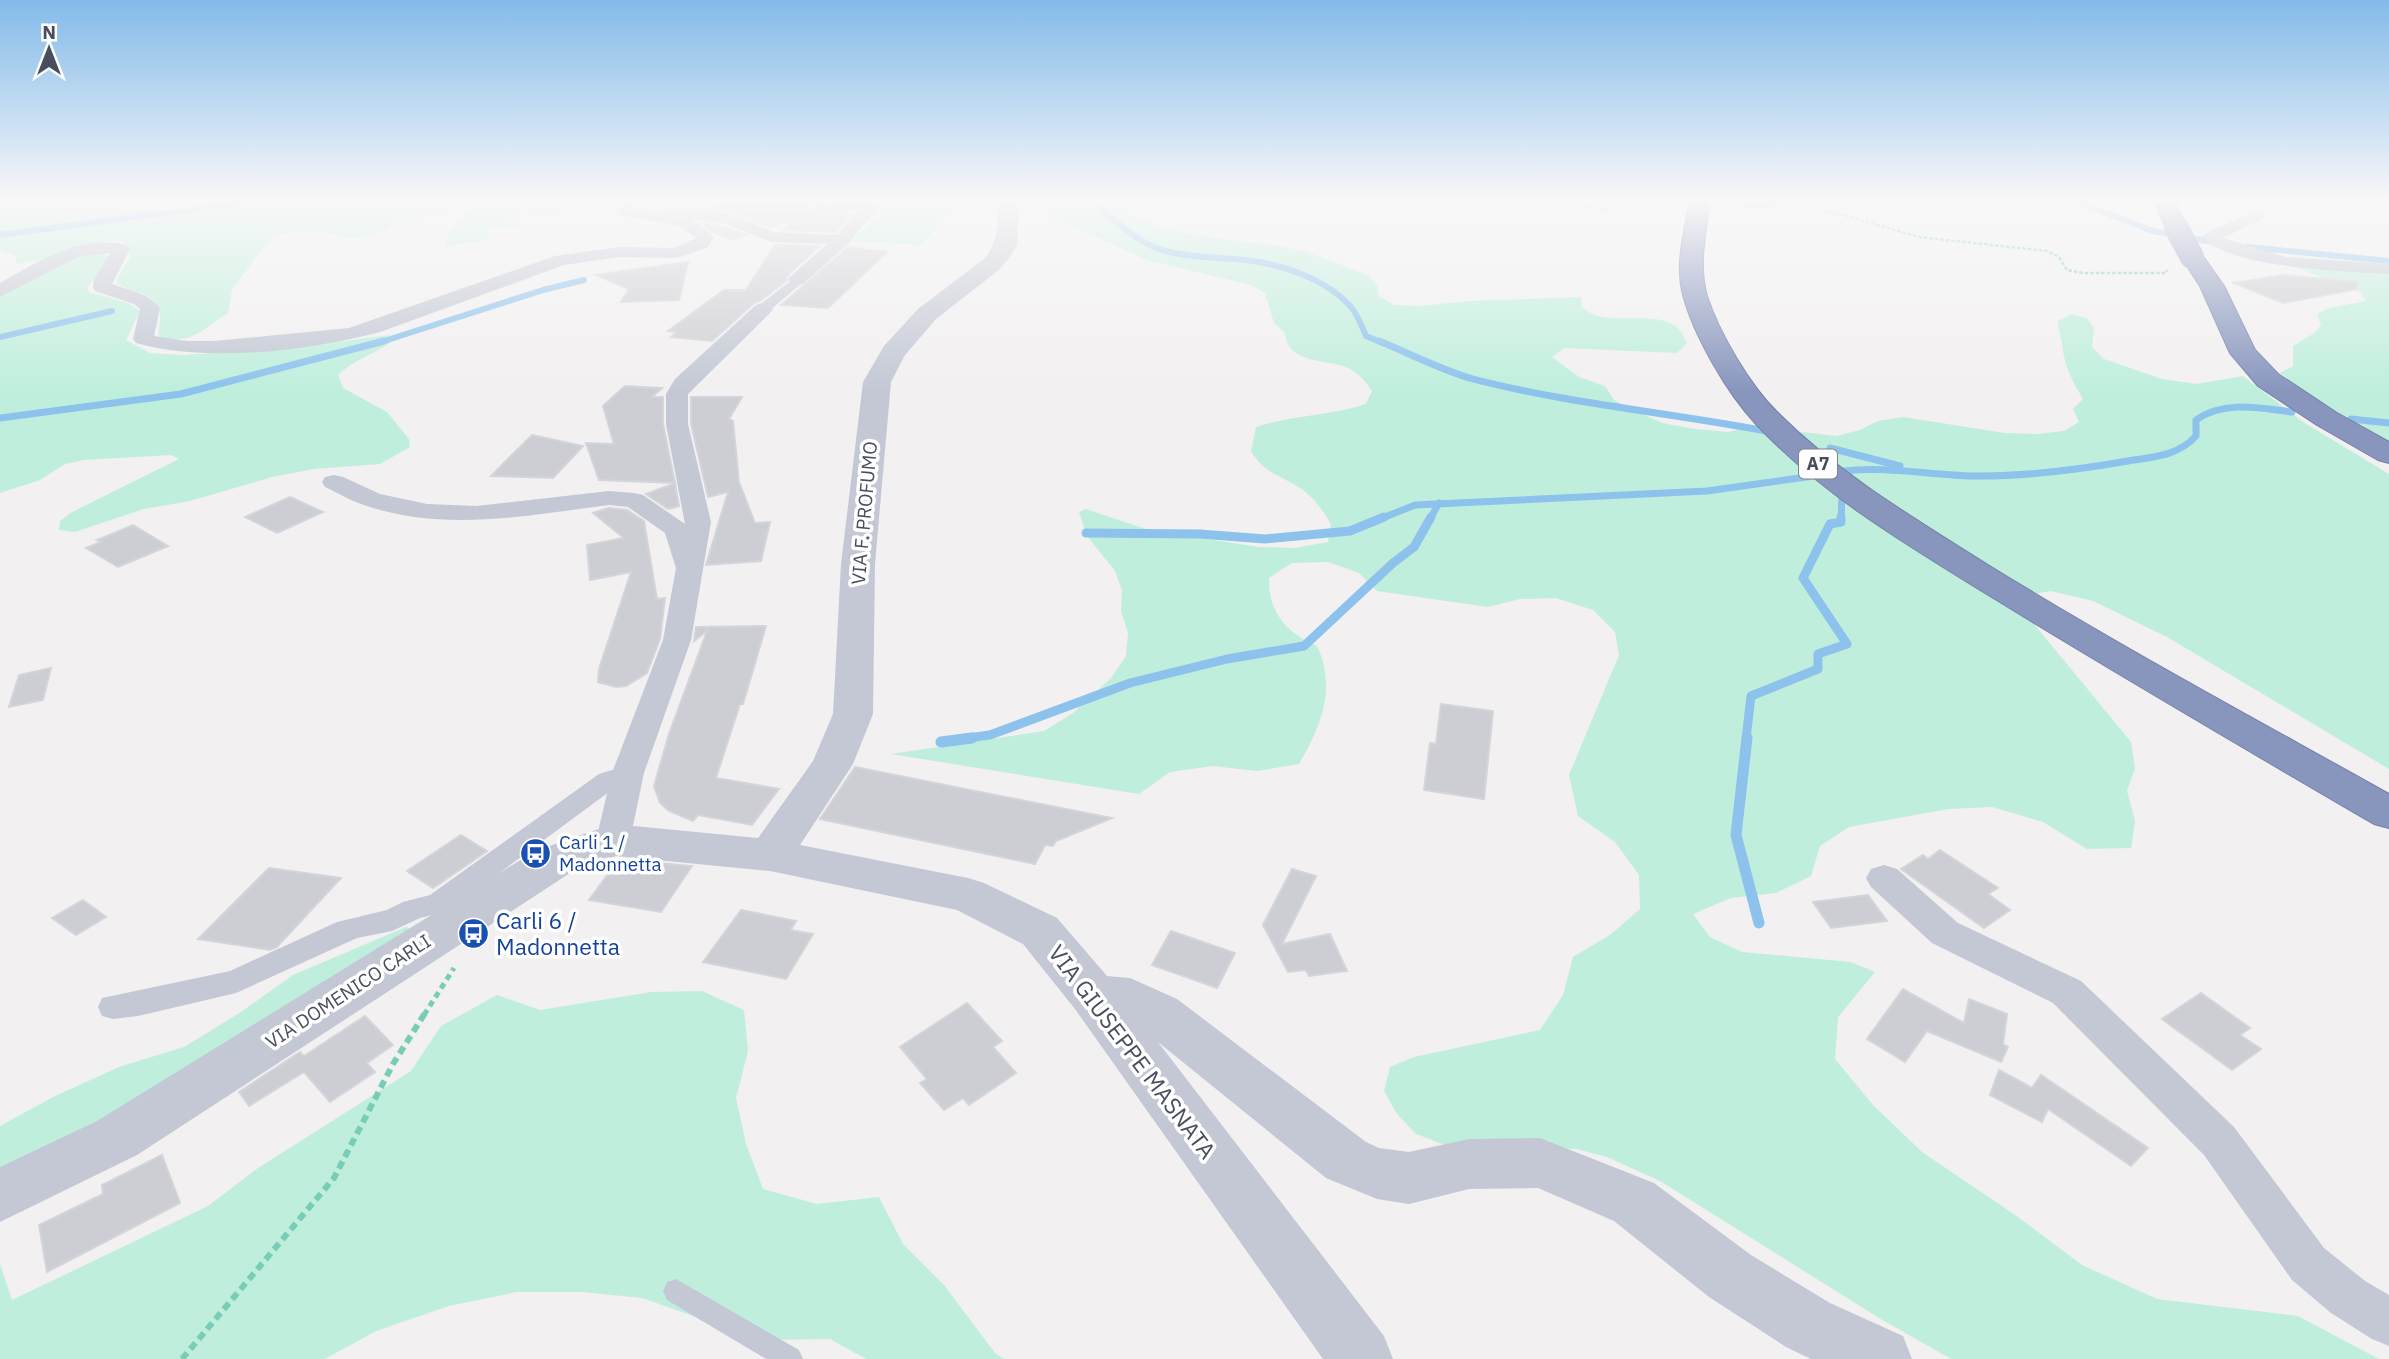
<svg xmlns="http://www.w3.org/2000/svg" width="2389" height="1359" font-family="'IBM Plex Sans',sans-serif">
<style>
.green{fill:#bfefdc}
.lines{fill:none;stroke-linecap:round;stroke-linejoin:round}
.stream-far3{stroke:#8cc2ec;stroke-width:6}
.stream-far2{stroke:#8cc2ec;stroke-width:7}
.stream-far1{stroke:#8cc2ec;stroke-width:9}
.stream{stroke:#8cc2ec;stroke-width:11}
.building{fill:#cdced4;stroke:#d4d4db;stroke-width:2}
.motorway-casing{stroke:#7380aa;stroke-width:2}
.path-far2{stroke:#77cdb6;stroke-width:2.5;stroke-dasharray:3.5 2;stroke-linecap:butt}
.path-far1{stroke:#77cdb6;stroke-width:5;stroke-dasharray:6 4.5;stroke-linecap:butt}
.path{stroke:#77cdb6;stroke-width:6;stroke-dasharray:8 5;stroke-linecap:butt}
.service{fill:#c3c8d4;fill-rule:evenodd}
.pedestrian{fill:#c3c8d4;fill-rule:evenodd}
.minor{fill:#c3c8d4;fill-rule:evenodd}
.tertiary{fill:#c3c8d4;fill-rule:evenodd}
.motorway{fill:#8896be;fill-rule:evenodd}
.motorway-bridge-casing{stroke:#7380aa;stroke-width:24;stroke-linecap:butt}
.motorway-bridge{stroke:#8896be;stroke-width:24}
.labels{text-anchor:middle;stroke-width:7;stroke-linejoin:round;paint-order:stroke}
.shield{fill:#fff;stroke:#7f838e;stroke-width:2}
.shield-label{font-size:18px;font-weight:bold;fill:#484e5d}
.street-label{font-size:19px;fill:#484e5d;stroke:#fff}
.transit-label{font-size:19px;fill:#164399;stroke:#fff;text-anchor:start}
.near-transit-label{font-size:23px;fill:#164399;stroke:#fff;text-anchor:start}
.near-street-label{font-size:23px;fill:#484e5d;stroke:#fff}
</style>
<rect width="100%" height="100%" fill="#f2f0f0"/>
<g class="green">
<path d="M0,201H100V205C115,207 129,202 144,202C163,201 181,209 199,201H477L443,215L400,222L384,232L369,236L354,238L312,231L275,235L263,248L232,290L228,313C201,330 198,340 164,340L158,334C167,294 147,298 117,284L118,277L131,256L123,241C85,241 53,260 16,264V256L0,250Z"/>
<path d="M486,201H590L554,217L520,212L519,226L488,229V240L445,246C446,227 469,209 486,201Z"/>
<polygon points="894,201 962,201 920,245 851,241"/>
<path d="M1054,201H1123C1133,238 1260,240 1294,249C1320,255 1345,266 1369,276L1377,286L1379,296L1394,305L1421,306L1469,301L1581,297L1582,307C1609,334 1672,298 1687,343L1677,353L1564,348L1552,357L1579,377L1605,386L1614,400L1636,411L1662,423L1695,429L1728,432L1753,426L1836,436L1860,430L1878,421L1903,417L2005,433L2037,434L2064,431L2079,422L2073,409L2083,399C2071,378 2065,368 2062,344C2061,336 2058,330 2058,321L2071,314L2087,318L2094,328L2092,347L2104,359L2162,379L2196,384L2243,376L2303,422L2389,474V769L2167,637L2093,601L2051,591L2002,600L2030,619L2131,742L2135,768L2127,791L2135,821L2131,848L2087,849L2043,822L1992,807L1948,809L1849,827L1820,846L1811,876L1776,893L1731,898L1693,914L1710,937L1742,952L1851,962L1875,972L1838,1017L1835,1059L1873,1105L1922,1152L2018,1217L2082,1265L2157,1299L2298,1316L2379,1359H1951L1879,1318L1660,1181L1607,1157L1576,1149L1445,1145L1416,1134L1397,1114L1384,1091L1390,1067L1414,1057L1540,1030L1563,995L1573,957L1610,935L1640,909L1639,875L1615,842L1578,816L1569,775L1619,655L1615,632L1593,610L1556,598L1520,599L1488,607L1377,591L1359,573L1328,562L1292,563L1269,578C1268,611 1286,633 1317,646C1337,687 1321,727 1299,764L1257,771L1213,766L1170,772L1139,794L891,754L1044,731L1073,713L1111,678L1126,656L1128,633L1121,611L1122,590L1115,571L1087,536L1079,512L1086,509L1149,530L1259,547L1295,548L1328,542L1331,524C1324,512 1315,499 1303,490C1282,475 1265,475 1251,451L1256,427C1292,415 1330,416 1366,404L1372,391C1366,382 1359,373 1348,368C1325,358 1288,365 1285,333L1274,323L1265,293L1251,285L1146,260L1076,227L1057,223L1048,216Z"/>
<path d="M102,251L107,255V260L87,288L89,292L128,303L140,311L126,340L150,353L182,355L294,348L389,335L394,340C376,354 354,359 338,375L343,388L387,412L409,439L410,447L380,464L314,469L272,477L190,501L144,509L75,532L59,530L60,521L72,512L179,459L171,455L84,460L65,464L40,480L0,493V296L71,256Z"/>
<polygon points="2308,266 2389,272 2389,447 2323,408 2280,373 2293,366 2293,346 2316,332 2321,324 2317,314 2329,308 2366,301 2360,292 2297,268"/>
<polygon points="406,927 423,933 138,1113 0,1174 0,1126 53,1097 119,1067 184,1047 241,1012 293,975"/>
<polygon points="702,991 744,1010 748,1051 736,1098 746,1144 763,1189 817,1204 879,1197 903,1244 944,1285 995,1353 1004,1359 866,1359 830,1339 761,1340 642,1298 581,1292 517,1292 449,1306 376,1331 325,1359 0,1359 0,1264 12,1300 208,1206 258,1168 411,1071 441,1026 497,995 540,1010 651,992"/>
</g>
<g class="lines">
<g class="stream-far3">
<path d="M1090,201C1116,219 1134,242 1165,251C1191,258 1218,257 1245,260C1282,264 1326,279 1351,307C1358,315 1362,327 1366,336L1383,343"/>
<polyline points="2076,201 2153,231 2219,243"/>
<polyline points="0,235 254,201"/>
<polyline points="2248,247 2389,261"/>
<polyline points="0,337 112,311"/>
<polyline points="378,343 543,290 584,280"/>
</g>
<g class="stream-far2">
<path d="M1379,341C1409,353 1441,370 1473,379C1570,404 1672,413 1771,432"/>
<polyline points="0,418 181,394 384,341"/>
<polyline points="2351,419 2389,423"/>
<polyline points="1830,448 1900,466"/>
<path d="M1844,471C1887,466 1929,475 1973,476C2025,477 2076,470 2128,461C2153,457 2178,456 2196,436V420C2224,400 2260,408 2292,412"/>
<polyline points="1380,519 1415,505 1707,491 1813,476"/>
<polyline points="1430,519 1439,503"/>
<polyline points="1841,519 1842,496"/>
</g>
<g class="stream-far1">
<polyline points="1086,533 1200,534 1265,539 1350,531 1384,517"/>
<polyline points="959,739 990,735 1130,683 1227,659 1304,646 1393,563 1414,547 1431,517"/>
<polyline points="1746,739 1751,696 1818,669 1818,654 1847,644 1803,578 1830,524 1841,522 1841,517"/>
</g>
<g class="stream">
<polyline points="1747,738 1736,835 1759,923"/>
<polyline points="941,742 972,738"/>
</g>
</g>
<g class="building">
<polygon points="719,201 821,201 812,206 815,212 852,214 836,232 784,230 790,221 770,227 731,212 709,209"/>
<polygon points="701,223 725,227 747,235 733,240 712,232"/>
<polygon points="775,245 820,246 789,274 786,281 760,301 754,303 712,341 671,337 677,332 668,331 724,290 746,290"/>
<polygon points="848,247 887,252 828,308 781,305"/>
<polygon points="688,262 679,300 621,302 629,289 596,275"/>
<polygon points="2284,275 2357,282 2357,289 2283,303 2234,283"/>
<polygon points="625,386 662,388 652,397 663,397 663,424 675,483 599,480 586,443 614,444 603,406"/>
<polygon points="691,397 742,397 729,419 733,421 739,482 755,523 770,522 761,561 706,565 728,492 708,497 691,424"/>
<polygon points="532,435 583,446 553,478 491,476"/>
<polygon points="675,483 679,506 668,509 646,494"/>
<polygon points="290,497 323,512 277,533 245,517"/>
<polygon points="609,508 627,510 644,521 657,599 665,598 660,639 647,673 626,686 616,687 598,682 599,669 631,572 590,580 587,545 624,538 593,513"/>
<polygon points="133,525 168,546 118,567 86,548 101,542 97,540"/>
<polygon points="766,626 743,704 740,704 716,778 779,789 752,825 698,815 693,821 669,811 660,803 654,786 669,734 707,631 694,641 696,627"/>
<polygon points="51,668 43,700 9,707 19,675"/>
<polygon points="1441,704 1493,711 1484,799 1424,790 1430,743 1436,744"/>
<polygon points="855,767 970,790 1112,818 1056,841 1053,846 1045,845 1035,864 820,819"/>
<polygon points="461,835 487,851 433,888 407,871"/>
<polygon points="1940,850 1998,888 1988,894 2010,910 1984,928 1901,869 1923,855 1928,859"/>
<polygon points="628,860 690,866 692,866 661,912 589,900 608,874 617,875"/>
<polygon points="269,868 341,878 277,947 270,950 198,939"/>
<polygon points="1292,869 1316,876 1282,944 1330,934 1347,971 1309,976 1306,970 1288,972 1263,925"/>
<polygon points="1868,895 1887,921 1831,928 1813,902"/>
<polygon points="83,900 106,917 76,935 52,918"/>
<polygon points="741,910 796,921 791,930 813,934 786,979 703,962"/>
<polygon points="1171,931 1235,953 1217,988 1152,965"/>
<polygon points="1903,989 1964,1023 1969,999 2007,1014 2003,1044 2008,1047 2001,1062 1927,1031 1905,1062 1867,1039"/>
<polygon points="2201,993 2250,1028 2240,1035 2261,1049 2232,1070 2162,1019"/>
<polygon points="967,1003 1002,1041 993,1047 1016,1073 969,1105 963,1098 944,1110 920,1083 927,1079 900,1047"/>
<polygon points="365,1016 393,1045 367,1063 375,1072 330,1102 304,1072 249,1106 239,1092 300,1052 304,1056"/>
<polygon points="1999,1070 2032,1088 2041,1075 2148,1148 2131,1166 2048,1109 2042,1122 1990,1095"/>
<polygon points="162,1155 180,1203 47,1272 39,1225 103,1194 102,1185"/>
</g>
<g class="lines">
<defs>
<g id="motorway">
<path d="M1690,201H1710C1706,232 1698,265 1707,296C1719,333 1750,386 1778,413C1840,475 1915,519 1988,565C2119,646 2255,719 2389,794V828L2374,824C2247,750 2120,676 1995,599C1912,548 1823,496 1756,424C1727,393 1694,336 1683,295C1675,264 1684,232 1690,201Z"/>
<polygon points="2154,201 2174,201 2187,227 2184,232 2168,232"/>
<polygon points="2192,250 2200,252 2224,286 2255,350 2278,374 2337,413 2389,442 2389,463 2378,460 2317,425 2258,386 2230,353 2200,286 2181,257 2184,252"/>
</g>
</defs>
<use href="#motorway" class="motorway-casing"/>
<g class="path-far2">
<path d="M1568,201C1590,211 1607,213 1629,201"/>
<polyline points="755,208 762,201"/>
<polyline points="1818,208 1919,237 2047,251 2059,257 2067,270 2083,273 2166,273 2167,270"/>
</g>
<polyline class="path-far1" points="424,1015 454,968"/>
<polyline class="path" points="182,1359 334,1178 393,1064 425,1013"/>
<polygon class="service" points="676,1279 799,1350 803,1359 766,1359 667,1300 663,1291 667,1282"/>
<g class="pedestrian">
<polygon points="797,276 802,277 802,283 768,312 758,312 756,309 758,306"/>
<polygon points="628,765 637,767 640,773 637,779 617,786 448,911 420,918 392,931 357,938 236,993 138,1016 113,1019 102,1016 98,1007 102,998 230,971 337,922 387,910 403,902 430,895 599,774"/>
</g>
<g class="minor">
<path d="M621,201H633V209L664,213L665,209L671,207L730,214L774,232L837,235L858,211L822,212L816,210L814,207L816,204L883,201L848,244L803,284L797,285L788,280L791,276L827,244L771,242L726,224L692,219L714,237L707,248L676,258L619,257L564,265L380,332C309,351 207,363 136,343L133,339L140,309L134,304L95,291L93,287L94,279L110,253L78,257L0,297V283C39,261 80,234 127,245L130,249L112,284C129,290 148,293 160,308L154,336L187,341H214L349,328L555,256L619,247L674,248L696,238L678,225L618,215L616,212Z"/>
<polygon points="1741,201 1806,201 1798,206 1747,209 1741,207 1739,204"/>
<path d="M2256,211L2262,213L2264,216L2262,219L2223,238L2286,257L2389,264V274C2350,272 2227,268 2203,237L2206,233Z"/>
<path d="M763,303L770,305L773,309L770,313L688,394V424L711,522L691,640L644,773L630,840L625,849L613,852L601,849L596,840L612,773L663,640L676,568L665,533L628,507L609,505C528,515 444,533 364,505C351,501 338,493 325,487L322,482L325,477L334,475L343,477L380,494L427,504L476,506L609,491L634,493L643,495L685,524L666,424V394L675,379L756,305Z"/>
<polygon points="1884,865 1897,869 1958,923 2081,981 2234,1127 2324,1248 2365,1281 2389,1295 2389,1346 2372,1339 2331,1313 2292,1280 2204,1155 2053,1003 1932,943 1871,887 1866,878 1871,869"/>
</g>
<path class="tertiary" d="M999,201H1019L1017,245L1009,258L1000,269L936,319L905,355L891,382L875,564L873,714L853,764L800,845L968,878L984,883L1057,918L1107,976L1130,978L1177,999L1366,1142L1379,1148L1409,1152L1469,1139L1540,1138L1654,1183L1751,1255L1830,1303L1903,1336L1912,1359H1811L1786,1347L1709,1297L1614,1221L1538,1188L1469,1189L1409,1204L1377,1199L1326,1178L1158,1042L1384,1336L1393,1359H1323L1075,1009L1023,944L957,910L770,871L616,856L567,875L137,1155L0,1222V1167L97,1121L535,851L613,824L758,838L813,761L833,714L841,564L863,382L884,346L918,309L984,259C999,242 997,223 999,201Z"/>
<use href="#motorway" class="motorway"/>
<defs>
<polyline id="motorway-bridge" points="2176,227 2192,257"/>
</defs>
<use href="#motorway-bridge" class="motorway-bridge-casing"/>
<use href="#motorway-bridge" class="motorway-bridge"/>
</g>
<linearGradient id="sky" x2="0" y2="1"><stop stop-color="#83baea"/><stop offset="0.51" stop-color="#f9f8f8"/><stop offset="1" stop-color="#f9f8f8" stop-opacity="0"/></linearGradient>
<rect width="2389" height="391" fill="url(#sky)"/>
<defs>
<symbol id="bus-disc" viewBox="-11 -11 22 22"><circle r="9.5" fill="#1a4fb4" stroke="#fff"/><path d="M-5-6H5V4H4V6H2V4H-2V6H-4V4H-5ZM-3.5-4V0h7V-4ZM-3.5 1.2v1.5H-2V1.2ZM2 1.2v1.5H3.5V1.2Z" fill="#fff"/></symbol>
</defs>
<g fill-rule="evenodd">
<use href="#bus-disc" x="518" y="836" width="35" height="35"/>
<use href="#bus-disc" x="456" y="916" width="35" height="35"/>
</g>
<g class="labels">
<rect class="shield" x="1799" y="449.5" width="38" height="29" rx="5"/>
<g class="shield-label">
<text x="1818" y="470">A7</text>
</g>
<g class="street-label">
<text transform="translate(864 513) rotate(-85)" y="7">VIA F. PROFUMO</text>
<text transform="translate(348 991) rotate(-33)" y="7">VIA DOMENICO CARLI</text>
</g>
<g class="transit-label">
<text x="559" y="849">Carli 1 /<tspan x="559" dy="22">Madonnetta</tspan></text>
</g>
<g class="near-transit-label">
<text x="496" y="929">Carli 6 /<tspan x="496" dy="26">Madonnetta</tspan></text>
</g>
<g class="near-street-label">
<text transform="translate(1132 1052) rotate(53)" y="8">VIA GIUSEPPE MASNATA</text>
</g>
</g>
<g transform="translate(49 49)" stroke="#ffffff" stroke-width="5" paint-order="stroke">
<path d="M0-5L12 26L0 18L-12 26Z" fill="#484e5d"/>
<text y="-10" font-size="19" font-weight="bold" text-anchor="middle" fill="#484e5d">N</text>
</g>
</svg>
